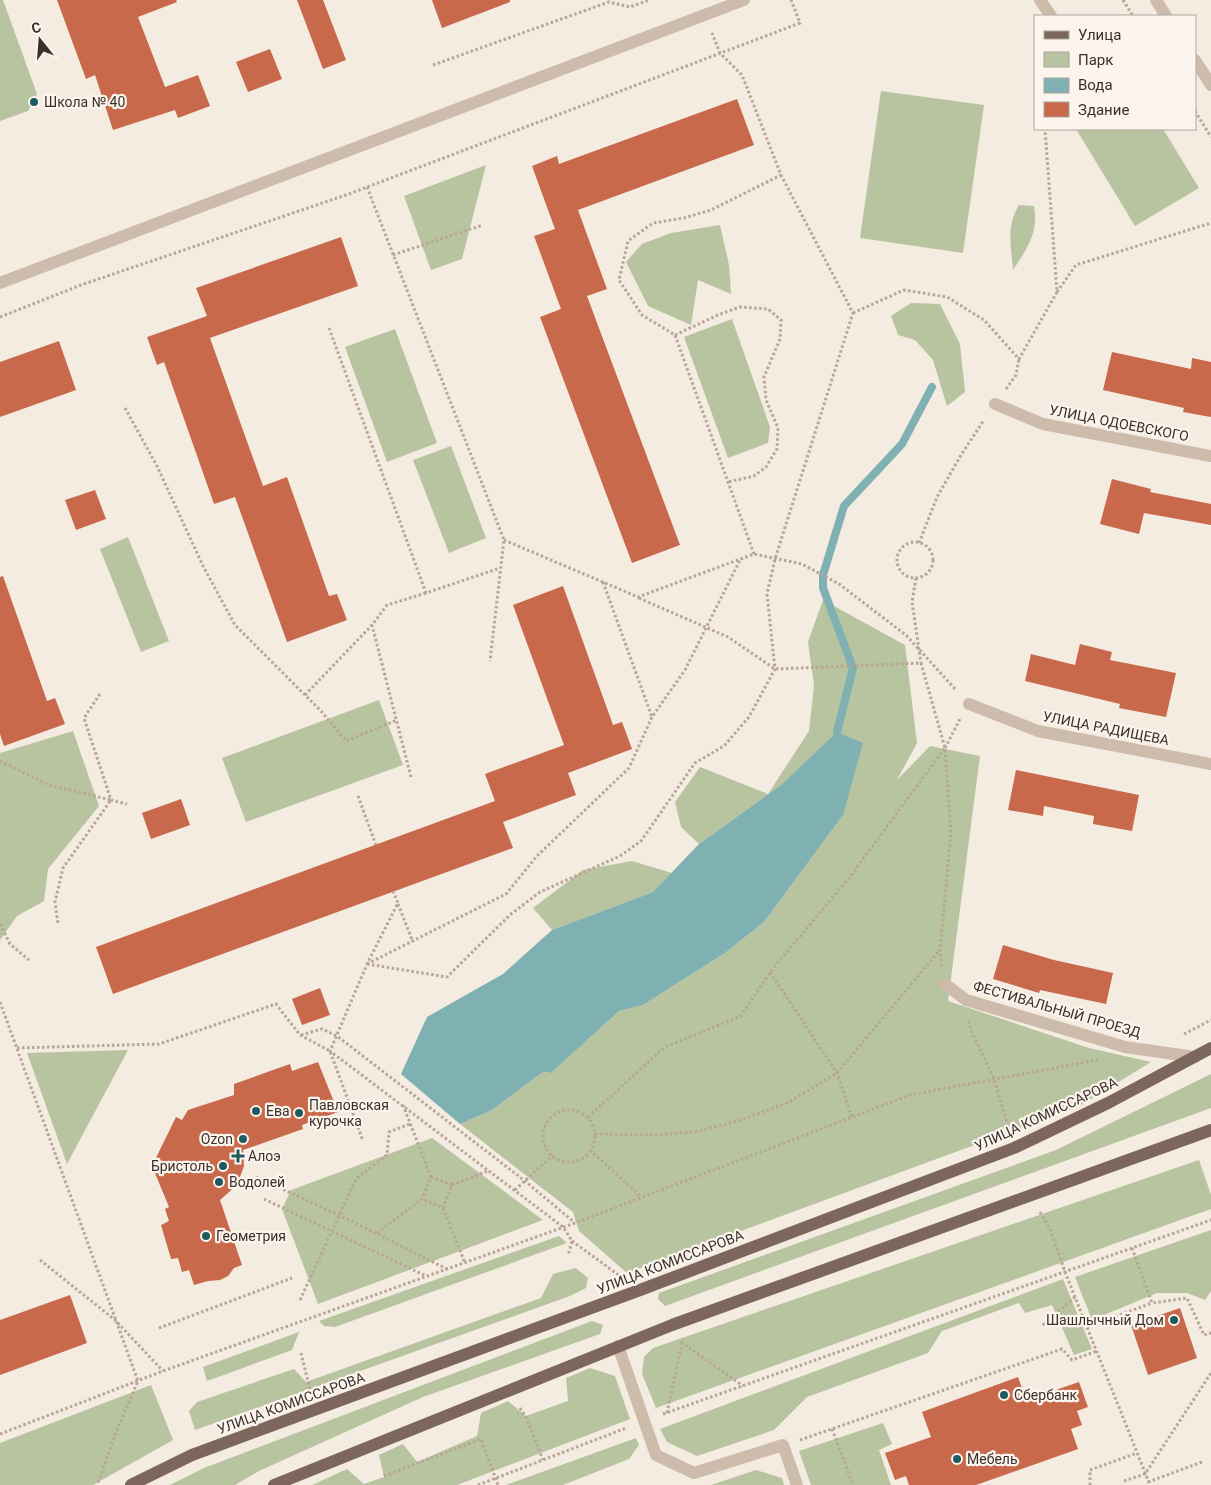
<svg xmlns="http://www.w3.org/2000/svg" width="1211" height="1485" font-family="Roboto,sans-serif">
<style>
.green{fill:#b8c4a0}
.water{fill:#7fb0b2}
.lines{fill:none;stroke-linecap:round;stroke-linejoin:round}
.stream{stroke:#7fb0b2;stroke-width:8}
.building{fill:#c8694b}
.path{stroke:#b9a596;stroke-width:3;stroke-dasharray:2.5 2.5;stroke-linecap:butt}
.minor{stroke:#cdbbac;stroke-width:12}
.major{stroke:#7d675c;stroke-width:12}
.poi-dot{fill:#1f5a5e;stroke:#fbf5ee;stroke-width:2}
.labels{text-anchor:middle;stroke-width:4.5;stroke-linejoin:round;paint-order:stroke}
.poi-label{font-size:14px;fill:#3b302b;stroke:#fbf5ee;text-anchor:start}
.street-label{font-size:14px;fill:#3b302b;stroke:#fbf5ee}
</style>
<rect width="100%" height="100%" fill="#f4ebe1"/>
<g class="green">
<polygon points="0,0 3,0 37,94 28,111 0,121"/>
<polygon points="881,91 984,105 963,253 860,238"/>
<polygon points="1076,129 1163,129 1199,188 1135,226"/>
<polygon points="486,165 462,259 431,270 404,196"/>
<path d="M1019,205L1034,206C1039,232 1027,249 1013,270C1011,246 1006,226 1019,205Z"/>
<polygon points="720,225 729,265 731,294 698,280 691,325 648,306 626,262 642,244 671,233"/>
<polygon points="911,303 940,304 960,344 965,392 947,406 933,360 915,340 898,335 891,316"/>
<polygon points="732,319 770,427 768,443 728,458 684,337"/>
<polygon points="395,329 437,443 387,462 345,347"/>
<polygon points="451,446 486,538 449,553 413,460"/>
<polygon points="128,537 169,641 141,652 100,549"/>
<polygon points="823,600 905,645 917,743 897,780 930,746 980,756 948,1001 1089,1048 1151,1062 1078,1107 627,1273 579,1231 573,1212 460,1124 492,1110 543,1072 551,1073 619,1011 643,1005 725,953 764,922 843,815 838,732 781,785 699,844 681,827 675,802 700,767 768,794 809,731 814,685 808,642"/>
<polygon points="379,700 403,765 246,822 222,758"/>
<polygon points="73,731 99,806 48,869 44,901 17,916 0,940 0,753"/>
<polygon points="632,861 672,873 653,892 552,930 533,908 583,870"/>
<polygon points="128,1050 67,1164 27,1053"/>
<polygon points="1211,1074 1211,1108 665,1306 658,1299 659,1293 1056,1150"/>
<polygon points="432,1138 543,1220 318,1304 282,1209 291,1190"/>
<polygon points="1199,1160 1211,1195 1211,1209 656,1408 642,1374 644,1357 653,1348"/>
<polygon points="1211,1230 1211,1291 1205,1300 1187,1293 1157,1293 1092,1320 1075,1277"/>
<polygon points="559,1236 567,1243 335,1327 324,1326 319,1321"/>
<polygon points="576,1268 588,1278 586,1288 570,1296 195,1430 189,1411 197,1402 294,1369 306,1382 541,1298 553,1274"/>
<polygon points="1063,1279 1092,1349 1074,1355 1052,1305 1025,1313 1019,1303 942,1331 928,1353 807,1397 774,1430 697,1456 667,1442 660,1429"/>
<polygon points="592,1321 603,1325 600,1334 423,1397 259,1471 235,1485 170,1485 204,1468"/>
<polygon points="299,1332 292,1350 207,1381 203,1367"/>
<polygon points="590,1368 615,1376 630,1419 457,1485 312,1485 347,1469 364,1484 384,1477 379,1455 403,1444 417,1462 477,1436 481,1413 508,1401 526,1416 568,1401 566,1378"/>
<polygon points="151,1385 173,1440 93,1485 0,1485 0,1443"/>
<polygon points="883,1423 892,1444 879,1450 891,1485 811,1485 799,1451"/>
<polygon points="636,1438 639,1445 629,1459 563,1485 506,1485"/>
<polygon points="756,1470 782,1478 784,1485 711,1485"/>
</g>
<polygon class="water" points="837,732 863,743 843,815 764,922 725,953 643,1005 619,1011 551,1073 543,1072 492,1110 460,1124 401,1074 427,1017 503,974 552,930 653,892 699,844 781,785"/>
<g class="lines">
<polyline class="stream" points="837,732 853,668 823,588 823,575 844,506 902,444 932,387"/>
</g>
<g class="building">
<polygon points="57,0 176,0 177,2 138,17 165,87 198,75 210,106 178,118 175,110 113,130 95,75 86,79"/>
<polygon points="297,0 323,0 346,60 323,69"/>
<polygon points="432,0 510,0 510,2 442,28"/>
<polygon points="270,49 282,79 248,92 236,62"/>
<polygon points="737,99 754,145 578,210 607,289 587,296 680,545 632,563 540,317 561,309 534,236 555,229 532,166 557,156 559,164"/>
<polygon points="341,237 358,286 210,338 263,486 287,477 329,596 337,594 347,620 287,642 235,497 214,504 164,362 157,365 147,337 207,316 196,288"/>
<polygon points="59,341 76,390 0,417 0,362"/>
<polygon points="1112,352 1191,369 1192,358 1211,362 1211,417 1183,412 1184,408 1103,390"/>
<polygon points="1112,479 1151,489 1150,492 1211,504 1211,525 1144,513 1139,534 1100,524"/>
<polygon points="95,490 106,519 76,530 65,500"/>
<polygon points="3,576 47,701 55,698 65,724 4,746 0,734 0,577"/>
<polygon points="563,586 613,725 622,722 632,749 568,773 576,795 503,822 513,848 113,994 96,947 495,801 485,774 564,745 513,605"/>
<polygon points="1080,644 1112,652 1110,660 1176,673 1166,717 1119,708 1120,704 1025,681 1031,654 1075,665"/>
<polygon points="1016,770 1139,795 1132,831 1093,824 1094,816 1044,806 1043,816 1008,810"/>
<polygon points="181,799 190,825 151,839 142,813"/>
<polygon points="1003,945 1054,960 1113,973 1106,1004 1040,990 1039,993 993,979"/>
<polygon points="320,988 330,1015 302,1025 292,999"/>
<polygon points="318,1062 338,1112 302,1125 303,1129 243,1150 244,1166 237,1185 220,1200 242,1265 234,1268 228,1276 220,1280 208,1281 194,1285 189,1270 182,1272 178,1258 171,1259 161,1225 169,1221 165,1209 169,1207 152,1166 176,1117 182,1120 188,1110 234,1095 234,1084 290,1064 292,1071"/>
<polygon points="70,1295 87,1343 0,1375 0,1320"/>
<polygon points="1180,1308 1197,1358 1148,1375 1131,1325"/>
<polygon points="1018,1377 1026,1400 1079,1382 1088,1407 1077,1411 1082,1425 1071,1429 1078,1449 976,1485 909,1485 906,1476 895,1480 885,1453 931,1437 922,1412"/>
</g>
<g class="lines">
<g class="path">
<polyline points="1123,0 1133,16"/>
<polyline points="433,65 609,2 630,7 649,0"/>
<polyline points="1195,111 1211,137"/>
<polyline points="367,187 504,540 490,661"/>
<polyline points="393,255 483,225"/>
<polyline points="1057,292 1076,265 1211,223"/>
<polyline points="853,313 904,290 947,297 984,320 1019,359 1057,292 1045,129"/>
<polyline points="0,317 81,285 346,195 800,23 791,0"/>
<polyline points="329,328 426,593 500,568"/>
<polyline points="675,335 718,315 740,307 768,309 781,320 780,339 764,377 766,400 778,428 777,449 766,467 754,476 728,482"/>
<polyline points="1006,389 1016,375 1019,359"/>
<polyline points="125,408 157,466 203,566 235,625 321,711 346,741 397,720"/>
<polyline points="504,540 638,597 754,554 802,564 839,584 906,635 956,690"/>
<circle cx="915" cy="560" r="18"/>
<polyline points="919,543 937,497 961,455 984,420"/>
<polyline points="754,554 675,335 642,315 619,280 628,241 653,223 684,218 711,210 781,175"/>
<polyline points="916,578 912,602 921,663"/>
<polyline points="603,582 652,717"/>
<polyline points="639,598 728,637 775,669 921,663 945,748"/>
<polyline points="100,694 84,718 111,800 127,804"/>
<polyline points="305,695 372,625"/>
<polyline points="945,748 960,719"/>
<polyline points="0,761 49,785 111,800 63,868 55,902 58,923"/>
<polyline points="411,777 372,625 387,605 426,593"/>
<polyline points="358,796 376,845"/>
<polyline points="393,891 398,903 367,964 330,1051 563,1227 572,1241 568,1256"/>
<polyline points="398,904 413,942"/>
<polyline points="0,924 10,944 29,960"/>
<polyline points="367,964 447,977 511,914 540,892 620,856 641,841 695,763 724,746 749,717 775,669 767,594 775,559 853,313 781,175 742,75 720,53 712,33"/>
<polyline points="367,964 506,894 537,856 629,768 652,717 685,670 740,560"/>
<polyline points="770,972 837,1073 852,1117"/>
<polyline points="0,1002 138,1381 115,1435 97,1485"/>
<polyline points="969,1021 971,1030 994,1079 1009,1129"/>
<polyline points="1184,1034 1211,1020"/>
<polyline points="301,1035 322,1029 337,1036 525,1181 575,1223"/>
<polyline points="17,1048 159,1044 276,1004 300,1035 330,1051 363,1141"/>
<polyline points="403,1105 431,1177"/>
<circle cx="569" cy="1136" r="26"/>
<polyline points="588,1117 665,1047 741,1016 770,972 849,878 945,748 951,832 940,951 942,966"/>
<polyline points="595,1134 659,1135 699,1131 741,1120 789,1102 837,1073 939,951"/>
<polyline points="590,1150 641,1197"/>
<polyline points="256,1177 339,1215 447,1269"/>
<polyline points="452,1185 488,1171"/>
<polyline points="515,1190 553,1155"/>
<polyline points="264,1199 426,1276"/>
<polyline points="443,1208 465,1263"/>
<polyline points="1040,1212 1050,1229 1065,1272 1150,1485"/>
<polyline points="377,1233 422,1199 431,1177 452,1185 443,1208 422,1199"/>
<polyline points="572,1241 620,1276"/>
<polyline points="1132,1248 1152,1303 1187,1298 1204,1335 1211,1333"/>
<polyline points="40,1260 115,1320 163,1371"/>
<polyline points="300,1300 356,1179 387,1155 389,1132 410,1124"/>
<polyline points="1043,1325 1075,1297"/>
<polyline points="1087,1327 1152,1303"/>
<polyline points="159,1328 292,1278"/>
<polyline points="681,1342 743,1386"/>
<polyline points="301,1353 310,1390"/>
<polyline points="520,1408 526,1417 543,1460"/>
<polyline points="667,1413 682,1343"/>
<polyline points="663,1414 1211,1220"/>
<polyline points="832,1429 853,1485"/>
<polyline points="0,1434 163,1371 575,1223 910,1095 1098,1060"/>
<polyline points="800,1440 1062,1349 1072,1360 1097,1351"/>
<polyline points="384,1476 481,1439 498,1485"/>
<polyline points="1124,1481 1145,1474 1211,1373"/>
<polyline points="1148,1482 1202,1462"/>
<polyline points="478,1485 626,1428"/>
<polyline points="1090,1485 1090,1470 1137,1453"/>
</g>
<g class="minor">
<polyline points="1040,0 1051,16"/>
<polyline points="1156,0 1166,16"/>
<polyline points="1195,60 1211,85"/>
<polyline points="0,283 744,0"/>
<polyline points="995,404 1043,424 1211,456"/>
<polyline points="969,704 1038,731 1211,764"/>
<polyline points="945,984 966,1000 1125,1047 1195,1057"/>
<polyline points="618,1346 656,1455 694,1473 783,1445 797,1485"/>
</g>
<g class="major">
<polyline points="131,1485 192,1455 640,1290 1014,1148 1108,1103 1211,1048"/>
<polyline points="274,1485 672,1325 1211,1130"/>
</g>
</g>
<g class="poi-dot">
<circle cx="34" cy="102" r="5"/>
<circle cx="256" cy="1111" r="5"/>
<circle cx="299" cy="1113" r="5"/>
<circle cx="243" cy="1139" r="5"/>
<path d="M235.5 1148.5h5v5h5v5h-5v5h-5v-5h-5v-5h5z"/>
<circle cx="223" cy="1166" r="5"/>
<circle cx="219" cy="1182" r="5"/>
<circle cx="206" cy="1236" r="5"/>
<circle cx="1174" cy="1320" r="5"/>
<circle cx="1004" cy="1395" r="5"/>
<circle cx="957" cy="1459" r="5"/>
</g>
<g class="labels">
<g class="poi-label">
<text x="44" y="107">Школа № 40</text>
<text x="309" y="1110">Павловская<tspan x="309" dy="16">курочка</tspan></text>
<text x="266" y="1116">Ева</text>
<text x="233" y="1144" text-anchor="end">Ozon</text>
<text x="248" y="1161">Алоэ</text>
<text x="213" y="1171" text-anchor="end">Бристоль</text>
<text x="229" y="1187">Водолей</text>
<text x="216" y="1241">Геометрия</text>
<text x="1164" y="1325" text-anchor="end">Шашлычный Дом</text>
<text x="1014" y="1400">Сбербанк</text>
<text x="967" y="1464">Мебель</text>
</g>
<g class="street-label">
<text transform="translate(1119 423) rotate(11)" y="5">УЛИЦА ОДОЕВСКОГО</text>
<text transform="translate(1106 728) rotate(11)" y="5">УЛИЦА РАДИЩЕВА</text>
<text transform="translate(1057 1009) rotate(16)" y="5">ФЕСТИВАЛЬНЫЙ ПРОЕЗД</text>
<text transform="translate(1046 1114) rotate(-25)" y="5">УЛИЦА КОМИССАРОВА</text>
<text transform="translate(670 1262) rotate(-21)" y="5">УЛИЦА КОМИССАРОВА</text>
<text transform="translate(291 1403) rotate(-20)" y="5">УЛИЦА КОМИССАРОВА</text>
</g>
</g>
<rect x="1034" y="15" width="162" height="115" fill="#fbf5ee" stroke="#aea6a0"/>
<rect x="1044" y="31" width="25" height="8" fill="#7d675c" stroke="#aea6a0"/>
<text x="1078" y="40" font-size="15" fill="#3b302b">Улица</text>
<rect x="1044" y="52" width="25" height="15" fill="#b8c4a0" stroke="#aea6a0"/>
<text x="1078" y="65" font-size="15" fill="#3b302b">Парк</text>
<rect x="1044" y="78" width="25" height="15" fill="#7fb0b2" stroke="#aea6a0"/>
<text x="1078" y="90" font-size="15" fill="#3b302b">Вода</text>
<rect x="1044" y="102" width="25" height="15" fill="#c8694b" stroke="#aea6a0"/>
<text x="1078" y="115" font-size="15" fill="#3b302b">Здание</text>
<g transform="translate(40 40) rotate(343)" stroke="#fbf5ee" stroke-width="4" paint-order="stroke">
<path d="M0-4L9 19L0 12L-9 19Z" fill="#3b302b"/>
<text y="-8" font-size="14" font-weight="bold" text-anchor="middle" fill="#3b302b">С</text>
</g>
</svg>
